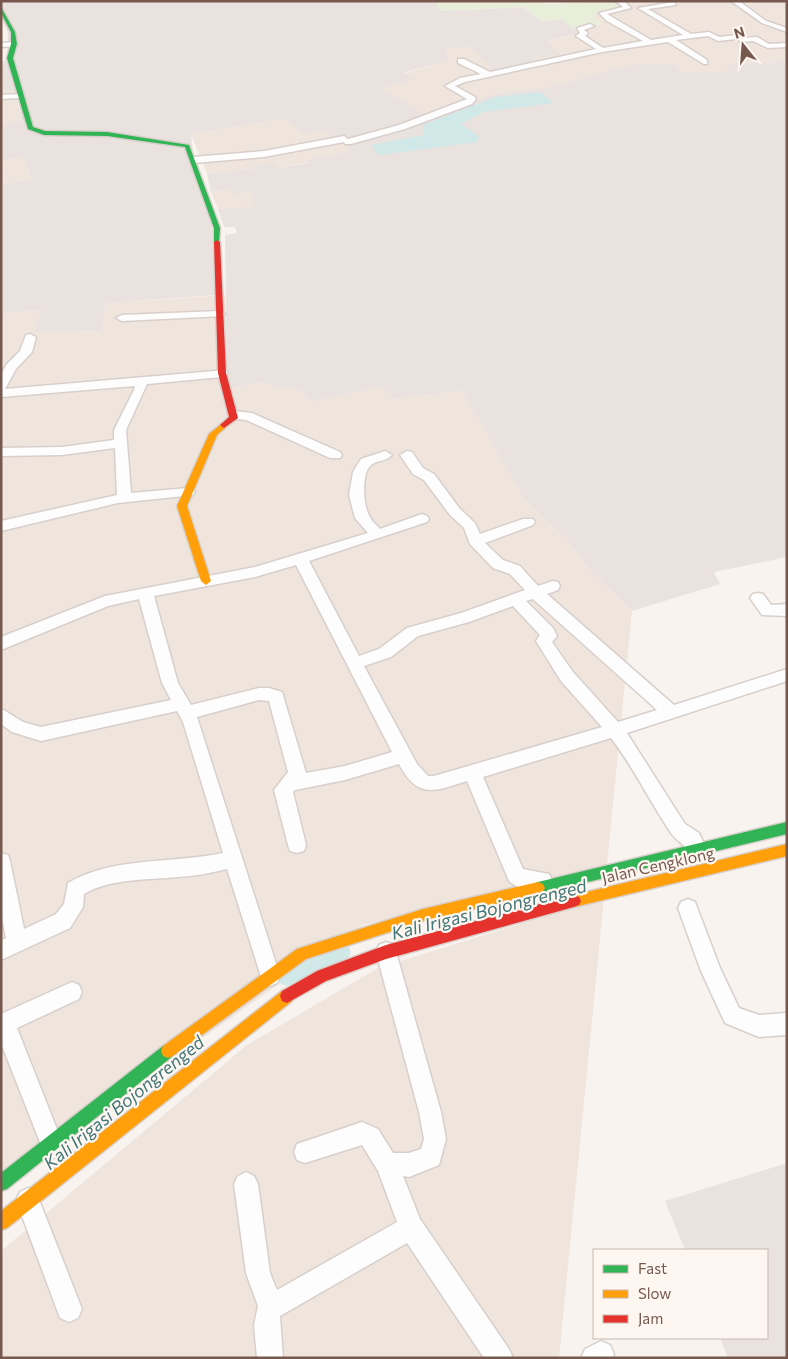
<svg xmlns="http://www.w3.org/2000/svg" width="788" height="1359" font-family="Commissioner,sans-serif">
<style>
.residential{fill:#f0e5dd}
.industrial{fill:#eae2de}
.green{fill:#e8eeda}
.water{fill:#d0e8e8}
.lines{fill:none;stroke-linecap:round;stroke-linejoin:round}
.canal{fill:#d0e8e8;fill-rule:evenodd}
.street-casing{stroke:#d7cfcb;stroke-width:3}
.fast-casing{stroke:#d8cfca;stroke-width:3}
.slow-casing{stroke:#d8cfca;stroke-width:3}
.jam-casing{stroke:#d8cfca;stroke-width:3}
.street{fill:#fefdfd;fill-rule:evenodd}
.fast{fill:#30b455;fill-rule:evenodd}
.slow{fill:#ff9f0a;fill-rule:evenodd}
.jam{fill:#e5322d;fill-rule:evenodd}
.labels{text-anchor:middle;stroke-width:4.5;stroke-linejoin:round;paint-order:stroke}
.near-street-label{font-size:16px;fill:#76584e;stroke:#fef7f1}
.near-water-label{font-size:18px;font-style:italic;fill:#427779;stroke:#fef7f1}
</style>
<rect width="100%" height="100%" fill="#f8f3ef"/>
<g class="residential">
<polygon points="623,1 787,1 787,14 784,15 787,17 787,62 727,64 729,72 682,72 673,63 635,64 548,87 493,94 429,118 380,88 413,80 402,74 450,60 445,49 469,47 496,71 538,63 531,58 561,54 550,48 546,41 579,35 573,29 601,24 590,14"/>
<polygon points="16,90 21,121 1,124 1,91"/>
<polygon points="284,119 303,134 322,131 347,146 350,152 306,160 309,162 278,168 252,165 254,169 207,173 191,134"/>
<polygon points="23,157 32,179 1,184 1,161"/>
<polygon points="231,189 234,194 252,193 255,206 218,209 211,192"/>
<polygon points="225,295 227,389 264,382 276,389 295,388 313,402 381,386 394,399 462,391 524,499 567,540 592,573 632,611 607,865 363,925 1,1180 1,314 40,310 36,333 101,331 106,303"/>
<polygon points="604,898 559,1358 1,1358 1,1251 247,1045 378,968"/>
</g>
<g class="industrial">
<polygon points="1,1 436,1 440,11 523,7 541,21 562,19 580,34 546,41 554,47 551,48 562,55 532,58 539,63 495,71 469,47 445,49 450,60 403,73 414,80 381,88 429,117 493,94 548,87 635,64 673,63 682,72 729,72 726,64 787,62 787,557 714,572 720,584 632,611 592,573 567,540 524,499 462,391 394,399 381,386 313,402 295,388 276,389 264,382 227,389 225,235 237,233 235,227 224,227 218,209 254,206 252,193 233,194 231,189 211,192 207,173 253,169 252,165 274,162 278,168 308,163 305,160 350,152 347,146 322,131 303,134 284,119 191,134 195,174 211,219 215,295 106,303 101,331 35,333 40,310 1,314 1,184 32,179 23,157 1,161 1,124 21,121 17,90 1,91 1,62 7,61 8,33 1,18"/>
<polygon points="787,1163 787,1358 728,1358 720,1338 767,1338 767,1250 685,1250 665,1201"/>
</g>
<polygon class="green" points="436,1 543,1 546,4 623,1 630,8 592,15 602,24 573,29 561,19 541,21 523,7 440,11"/>
<polygon class="water" points="540,92 553,103 483,112 461,124 479,137 477,142 379,155 371,145 424,135 423,125 495,97"/>
<g class="lines">
<polygon class="canal" points="342,944 348,946 351,952 348,958 287,986 281,984 278,978 281,972"/>
<defs>
<g id="street">
<polygon points="616,1 624,1 631,8 607,14 651,40 683,35 638,8 674,2 676,5 648,9 691,34 709,32 719,37 737,35 744,38 757,37 769,44 787,43 787,47 768,48 753,41 743,42 736,39 718,41 708,36 676,40 707,60 707,64 704,64 668,42 602,52 465,82 455,86 475,97 476,99 472,104 405,129 351,144 345,144 344,142 264,157 193,163 189,160 193,157 264,151 344,136 348,139 399,125 467,99 445,86 460,78 481,74 458,63 458,59 464,59 490,72 596,49 576,36 580,33 577,28 590,24 594,26 584,30 588,33 585,36 603,48 643,41 607,21 599,13 623,7"/>
<polygon points="731,1 739,1 766,21 787,28 787,32 762,23"/>
<polygon points="17,42 17,46 1,47 1,43"/>
<polygon points="23,94 23,98 20,98 1,99 1,95"/>
<polygon points="219,311 225,314 223,316 122,321 116,318 122,315"/>
<polygon points="30,334 36,337 32,352 16,369 5,389 226,370 228,373 222,377 147,384 126,430 131,493 188,488 193,489 195,492 193,495 118,503 1,531 1,521 117,495 115,448 62,455 1,456 1,448 62,447 114,440 114,430 134,390 135,386 1,397 1,374 7,364 20,351 26,335"/>
<polygon points="234,411 252,413 340,452 342,455 340,458 330,458 246,420 230,418 228,415 230,412"/>
<path d="M385,451L392,455C386,462 377,460 371,465C361,474 363,507 370,517C372,522 377,525 380,529L422,514L427,516L429,519L427,522L309,561L359,656L379,649L407,628L461,613L525,590L510,574L493,568L470,544L464,528L450,515L424,480L413,474L400,455L407,451L412,452L423,468L434,474L460,509L475,523L480,534L523,519H533L535,522L533,525L485,543L503,560L520,566L538,586L553,581L558,582L560,586L558,590L547,594L674,705L787,669V681L627,733L685,824L699,833L707,850L705,856L698,858L691,856C685,843 678,843 671,833C650,802 634,768 611,738L483,777L523,869L549,874L552,880L549,886C537,891 518,890 509,881L467,781C435,791 418,800 399,764L345,780L295,790L293,792L306,845L304,851L297,853L290,851L288,845L274,790L288,772L269,701L259,700L197,717L280,976L277,983L270,986L263,983L227,869C211,873 195,876 178,877C148,880 111,878 84,894L83,907L70,928L1,960V940L6,938L1,913V853L8,855L10,861L24,929L56,914L64,904L68,883C114,856 172,864 223,853L183,722L177,711L41,741L12,732L1,724L2,709L23,722L41,727L171,700L162,683L139,599L108,606L1,650V637L105,596L255,567L368,533L355,518L349,495L353,472L361,459ZM296,565L392,752L345,766L306,773L282,692L269,688H259L191,705L178,683L154,596L255,577ZM533,599L657,710L618,722L573,672L552,642L557,636L553,628L526,601ZM513,606L540,635L536,641L561,681L602,727L434,776H428L417,764L364,666L391,657L418,636L469,622Z"/>
<polygon points="758,593 763,594 771,605 787,604 787,616 762,615 750,598 753,594"/>
<polygon points="688,899 695,902 720,968 739,1008 759,1015 787,1013 787,1035 759,1037 725,1023 701,971 678,908 681,902"/>
<polygon points="386,942 393,945 396,952 441,1112 446,1139 439,1165 409,1177 403,1176 420,1219 509,1349 513,1358 484,1358 407,1243 280,1316 283,1358 257,1358 254,1325 258,1306 246,1273 234,1184 238,1176 246,1172 254,1176 258,1184 270,1273 277,1290 397,1222 378,1171 362,1145 305,1163 297,1160 294,1152 297,1144 362,1122 378,1129 393,1153 409,1153 421,1149 424,1139 419,1112 376,952 379,945"/>
<polygon points="72,982 79,985 82,992 79,999 17,1028 64,1147 61,1155 53,1158 45,1155 1,1043 1,1014"/>
<polygon points="28,1188 36,1192 82,1309 78,1318 69,1322 60,1318 16,1200 20,1192"/>
<polygon points="601,1341 610,1345 614,1354 612,1358 581,1358 585,1349"/>
</g>
<g id="fast">
<polygon points="1,7 15,32 17,44 13,58 33,127 45,131 107,132 189,145 220,228 219,243 214,242 214,228 185,147 107,136 44,135 28,129 7,58 11,44 11,32 1,13"/>
<polygon points="787,822 787,834 538,894 533,892 531,888 533,884 538,882"/>
<polygon points="168,1044 173,1046 175,1051 173,1056 7,1189 1,1191 1,1173 163,1046"/>
</g>
<g id="slow">
<polygon points="224,422 228,425 217,435 187,506 211,581 206,585 201,581 177,506 209,434"/>
<polygon points="787,844 787,856 574,907 569,905 567,901 569,897 574,895"/>
<polygon points="538,882 543,884 545,888 543,892 538,894 423,921 306,959 173,1056 168,1058 163,1056 161,1051 163,1046 297,949 423,909"/>
<polygon points="287,989 292,991 294,996 292,1001 7,1228 1,1230 1,1211 282,991"/>
</g>
<g id="jam">
<polygon points="217,240 220,242 226,373 238,418 224,428 220,425 229,417 218,373 214,242"/>
<polygon points="574,895 579,897 581,901 579,905 574,907 386,959 326,981 287,1003 282,1001 280,996 282,991 317,971 386,945"/>
</g>
</defs>
<use href="#street" class="street-casing"/>
<use href="#fast" class="fast-casing"/>
<use href="#slow" class="slow-casing"/>
<use href="#jam" class="jam-casing"/>
<use href="#street" class="street"/>
<use href="#fast" class="fast"/>
<use href="#slow" class="slow"/>
<use href="#jam" class="jam"/>
</g>
<g class="labels">
<g class="near-street-label">
<text transform="translate(658 865) rotate(-13)" y="6">Jalan Cengklong</text>
</g>
<g class="near-water-label">
<text transform="translate(489 910) rotate(-14)" y="6">Kali Irigasi Bojongrenged</text>
<text transform="translate(124 1103) rotate(-39)" y="6">Kali Irigasi Bojongrenged</text>
</g>
</g>
<rect width="788" height="1359" fill="none" stroke="#76584e" stroke-width="5"/>
<rect x="593" y="1249" width="175" height="90" fill="#fef7f1" stroke="#c8b7b0"/>
<rect x="603" y="1265" width="25" height="8" fill="#30b455" stroke="#c8b7b0"/>
<text x="638" y="1274" font-size="15" fill="#76584e">Fast</text>
<rect x="603" y="1290" width="25" height="8" fill="#ff9f0a" stroke="#c8b7b0"/>
<text x="638" y="1299" font-size="15" fill="#76584e">Slow</text>
<rect x="603" y="1315" width="25" height="8" fill="#e5322d" stroke="#c8b7b0"/>
<text x="638" y="1324" font-size="15" fill="#76584e">Jam</text>
<g transform="translate(743 45) rotate(343)" stroke="#fef7f1" stroke-width="4" paint-order="stroke">
<path d="M0-4L9 19L0 12L-9 19Z" fill="#76584e"/>
<text y="-8" font-size="14" font-weight="bold" text-anchor="middle" fill="#76584e">N</text>
</g>
</svg>
